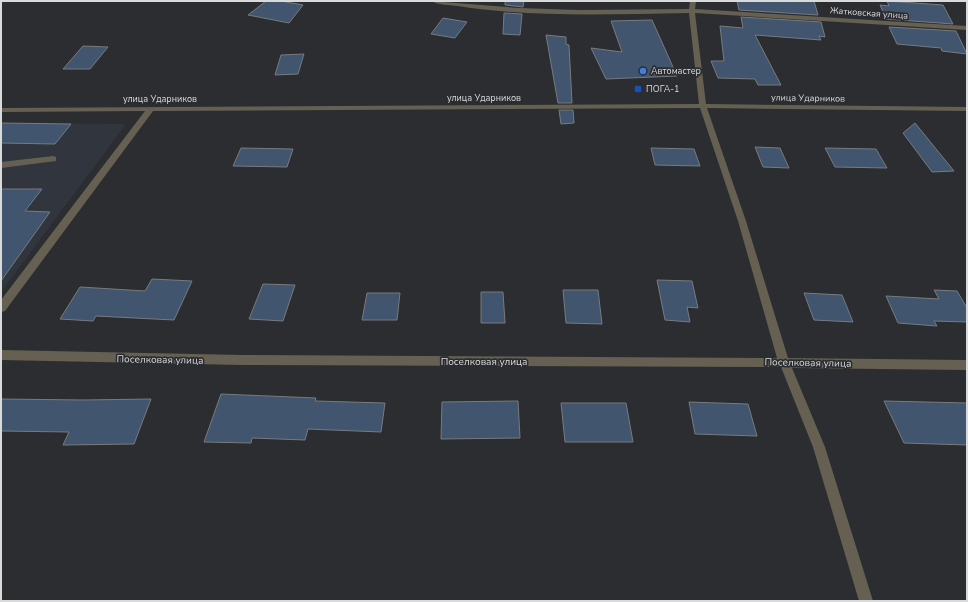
<svg xmlns="http://www.w3.org/2000/svg" width="968" height="602" font-family="'Nunito Sans',sans-serif">
<style>
.built{fill:#31363e}
.building{fill:#41556e;stroke:#787b7e}
.lines{fill:none;stroke-linecap:round;stroke-linejoin:round}
.minor{fill:#656052;fill-rule:evenodd}
.shop-dot{fill:#3f7fe0;stroke:#2b2d30;stroke-width:1.5}
.transit-dot{fill:#1a4fb4;stroke:#2b2d30;stroke-width:1.5}
.labels{text-anchor:middle;stroke-width:3.5;stroke-linejoin:round;paint-order:stroke}
.far-street-label{font-size:9px;fill:#d8dadc;stroke:#2b2d30}
.far-poi-label{font-size:9px;fill:#d8dadc;stroke:#2b2d30;text-anchor:start}
.street-label{font-size:10px;fill:#d8dadc;stroke:#2b2d30}
</style>
<rect width="100%" height="100%" fill="#2b2d30"/>
<polygon class="built" points="1,123 126,124 1,292"/>
<g class="building">
<polygon points="266,1 281,1 303,5 289,23 248,15"/>
<polygon points="505,1 524,1 523,7 505,5"/>
<polygon points="737,1 814,1 818,15 739,10"/>
<polygon points="887,1 943,5 953,24 886,19 880,5 889,6"/>
<polygon points="504,13 522,14 520,35 503,34"/>
<polygon points="741,17 821,22 825,37 819,36 821,40 755,35 781,85 758,85 755,79 718,78 711,61 724,61 720,26 743,28"/>
<polygon points="443,18 467,22 455,38 431,34"/>
<polygon points="652,20 677,76 606,79 591,48 622,52 611,21"/>
<polygon points="889,27 956,31 967,54 942,51 941,48 897,44"/>
<polygon points="546,35 566,37 566,44 569,45 572,103 558,103"/>
<polygon points="83,46 108,47 90,69 63,69"/>
<polygon points="304,54 298,74 275,75 281,55"/>
<polygon points="559,110 573,110 574,123 561,124"/>
<polygon points="1,123 71,124 55,144 1,143"/>
<polygon points="915,123 954,171 932,172 903,133"/>
<polygon points="755,147 780,148 789,168 763,167"/>
<polygon points="241,148 293,149 287,167 233,166"/>
<polygon points="651,148 694,149 700,166 655,165"/>
<polygon points="825,148 876,149 887,168 835,167"/>
<polygon points="1,189 42,189 25,211 50,212 1,281"/>
<polygon points="152,279 192,281 174,320 96,316 93,321 60,319 80,287 145,291"/>
<polygon points="657,280 692,281 698,308 687,307 690,322 665,320"/>
<polygon points="263,284 295,285 283,321 249,319"/>
<polygon points="563,290 598,290 602,324 566,323"/>
<polygon points="934,290 957,291 967,308 967,322 934,321 937,326 898,323 886,296 939,299"/>
<polygon points="481,292 503,292 505,323 481,323"/>
<polygon points="367,293 400,293 397,320 362,320"/>
<polygon points="804,293 842,295 853,322 814,320"/>
<polygon points="221,394 316,398 315,401 385,403 381,432 308,429 305,440 252,438 251,443 204,442"/>
<polygon points="1,399 83,400 151,399 134,444 63,445 69,432 1,431"/>
<polygon points="518,401 520,438 441,439 442,402"/>
<polygon points="884,401 967,403 967,445 904,443"/>
<polygon points="689,402 748,404 757,436 695,434"/>
<polygon points="561,403 626,403 633,442 565,442"/>
</g>
<g class="lines">
<g class="minor">
<path d="M431,1L519,8L578,10L689,9L690,1H696L695,9L967,26V30L695,13L706,104L967,107V111L707,108L746,221L788,358L967,360V370L792,368L825,447L873,601H859L813,447L781,367L242,365L1,360V350L242,355L777,358L738,221L700,108L153,111L5,311L1,312V300L145,111L1,112V108L699,104L689,13C613,14 534,18 458,6C450,5 437,5 431,1Z"/>
<polygon points="53,156 56,157 56,161 1,168 1,162"/>
</g>
</g>
<circle class="shop-dot" cx="643" cy="71" r="4"/>
<rect class="transit-dot" x="634" y="85" width="8" height="8" rx="2"/>
<g class="labels">
<g class="far-street-label">
<text transform="translate(869 13) rotate(4)" y="3">Жатковская улица</text>
<text x="484" y="101">улица Ударников</text>
<text transform="translate(808 98) rotate(1)" y="3">улица Ударников</text>
<text x="160" y="102">улица Ударников</text>
</g>
<g class="far-poi-label">
<text x="651" y="74">Автомастер</text>
<text x="646" y="92">ПОГА-1</text>
</g>
<g class="street-label">
<text transform="translate(160 359) rotate(1)" y="4">Поселковая улица</text>
<text x="484" y="365">Поселковая улица</text>
<text transform="translate(808 362) rotate(1)" y="4">Поселковая улица</text>
</g>
</g>
<rect width="968" height="602" fill="none" stroke="#d8dadc" stroke-width="4"/>
</svg>
